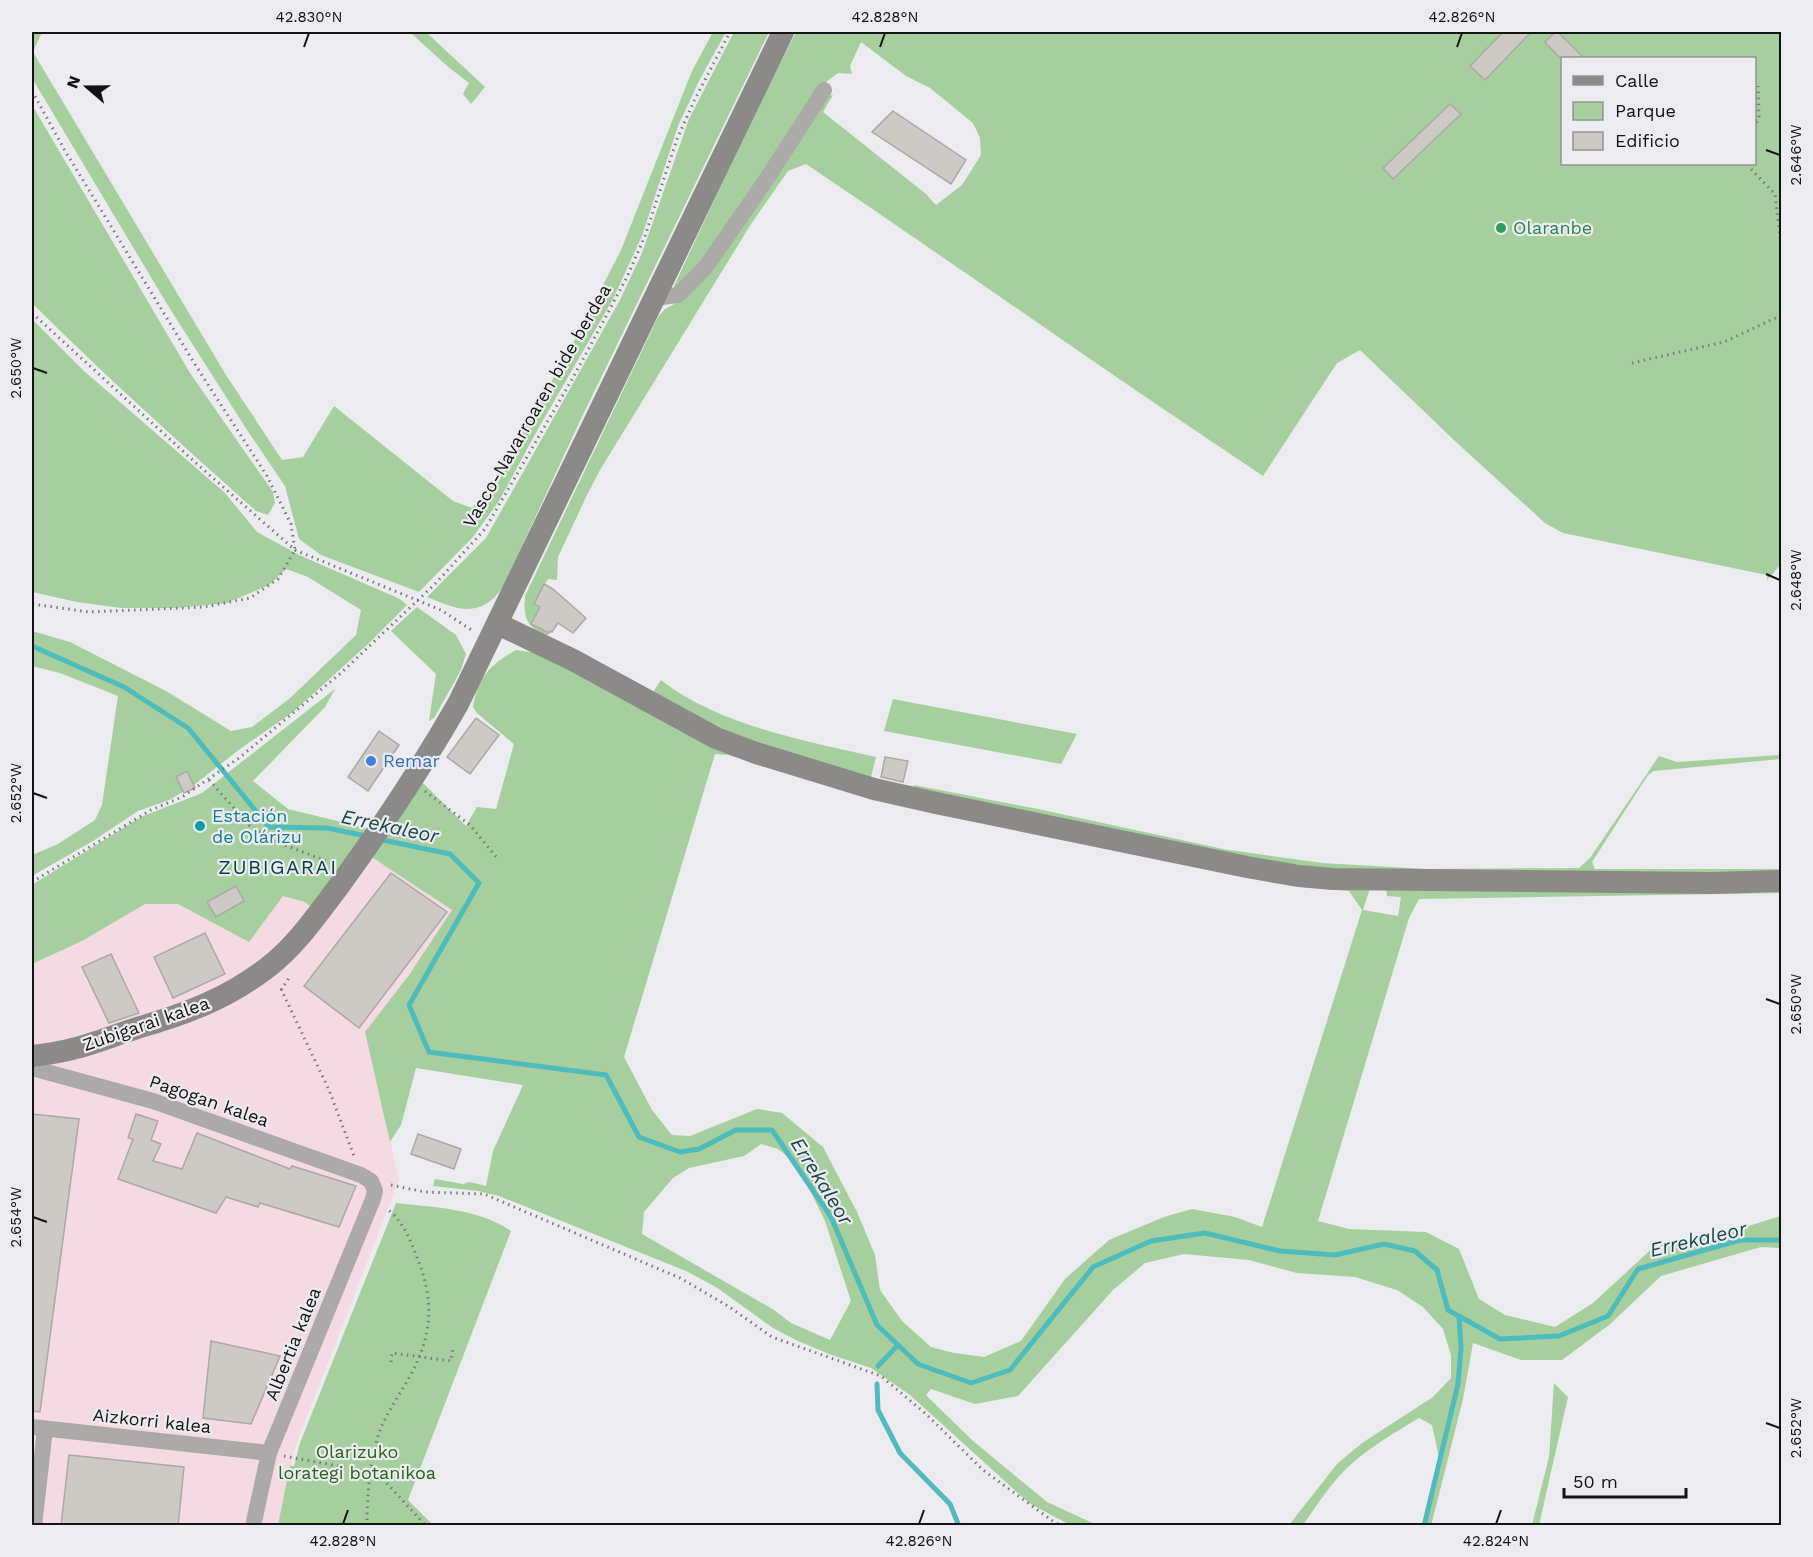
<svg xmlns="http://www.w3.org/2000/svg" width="1813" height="1557" font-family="'Work Sans',sans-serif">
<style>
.industrial{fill:#f4dae3}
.green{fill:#a7ce9f;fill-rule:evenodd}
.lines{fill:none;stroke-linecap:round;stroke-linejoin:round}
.stream{stroke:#50bbbb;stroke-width:5}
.building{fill:#cdcac6;stroke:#aba8a5;stroke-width:1.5}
.path{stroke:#7a7a7c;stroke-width:3;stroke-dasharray:1.5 4.5;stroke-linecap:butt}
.street{stroke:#abaaa8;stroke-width:16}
.secondary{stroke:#8c8a88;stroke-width:22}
.ticks{fill:none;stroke:#131314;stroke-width:2}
.leisure-dot{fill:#2e9e5b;stroke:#ecebef;stroke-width:2}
.shop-dot{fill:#3f7fe0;stroke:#ecebef;stroke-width:2}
.culture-dot{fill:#0f9aa8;stroke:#ecebef;stroke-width:2}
.labels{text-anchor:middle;stroke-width:4.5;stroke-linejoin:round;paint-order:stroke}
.leisure-label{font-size:18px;fill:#27864d;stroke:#ecebef;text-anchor:start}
.street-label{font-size:18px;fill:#131314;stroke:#ecebef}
.shop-label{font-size:18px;fill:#366cbe;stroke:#ecebef;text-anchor:start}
.culture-label{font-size:18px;fill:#0d838f;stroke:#ecebef;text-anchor:start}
.park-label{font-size:18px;fill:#266517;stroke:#ecebef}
.water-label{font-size:20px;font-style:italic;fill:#174747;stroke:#ecebef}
.neighbourhood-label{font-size:20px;letter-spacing:1.5px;fill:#004346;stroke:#ecebef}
.neatline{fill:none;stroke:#131314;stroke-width:2}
.ticks-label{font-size:15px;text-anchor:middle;fill:#131314}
</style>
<rect width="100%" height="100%" fill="#ecebef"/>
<polygon class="industrial" points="356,847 452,910 409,975 365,1032 399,1180 295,1447 279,1525 32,1525 32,964 82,941 145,904 178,904 249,941 283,895 305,902 311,907"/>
<g class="green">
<polygon points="32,32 42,32 33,52 226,375 282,460 303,457 334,406 453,501 472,508 503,467 577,336 621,250 692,71 713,32 726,32 700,79 678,126 642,236 613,299 538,429 499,501 473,537 419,592 321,555 299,539 285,486 247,430 167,304 32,78"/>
<polygon points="410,32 426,32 485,87 471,104 463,94 469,83 447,66"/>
<path d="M734,32H769L579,423L503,587C481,619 457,610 427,597L486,538L620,300L642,253L689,119Z"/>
<path d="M796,32H1781L1782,563L1767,580V575L1563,533L1545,523L1457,443L1360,350L1337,363L1263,476C1109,374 959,267 806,164L788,171L751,224L600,470L587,495L558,557L557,580L548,579L534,603L540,607L531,624L549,633L546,638C527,625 523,620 525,596L658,317L665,309L678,302L827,96L833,95L823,112L926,194L936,205L962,185L981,155L980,138L973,123L930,88L906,76L861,42L850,66L852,74L838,73L826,82L710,258L674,291V286L753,117ZM1562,58H1754V164H1562Z"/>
<path d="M32,105L190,373L273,492L275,503L268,515L256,511C180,443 104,375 32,303Z"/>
<polygon points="32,319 84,371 225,493 257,532 299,555 400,599 407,605 368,644 293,712 240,749 190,788 169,800 138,811 93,841 32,876 32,855 58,844 95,820 102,805 118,696 60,673 32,666 32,631 70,642 166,691 231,731 252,727 289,699 356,635 361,610 308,577 286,569 269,585 227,603 176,608 121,608 77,602 32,592"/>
<polygon points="417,607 456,635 466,654 461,670 434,718 429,721 436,674 391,631"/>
<path d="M516,650L537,653L735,751L1370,888L1363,910L1398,916L1401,897L1387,896L1386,888H1781V893L1419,899L1409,918L1318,1221L1349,1229L1426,1232L1459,1249L1479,1299L1505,1315L1555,1327L1593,1303L1657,1244L1709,1238L1781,1216V1248L1761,1247L1661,1276L1609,1325L1562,1360H1521L1473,1343L1463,1399L1431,1526L1422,1525L1439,1457L1432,1425L1419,1418C1394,1433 1370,1447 1349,1466C1331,1483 1317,1505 1303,1525H1289L1337,1464L1362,1443L1433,1397L1451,1378V1355L1443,1329L1423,1307L1397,1290L1355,1277L1297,1273L1249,1260L1184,1254L1145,1263L1113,1290L1018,1396L975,1404L931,1389L926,1395L973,1441L1047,1502L1097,1525H1070L1029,1503L910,1395L871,1368L829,1354L798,1341L773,1328L716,1287L686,1271L499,1196L478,1191L433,1186L435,1179L463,1184L470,1182L486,1186L493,1151L523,1085L416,1068L401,1125L390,1142L365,1032L409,975L452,910L370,856L423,783L466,826L477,807L496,809L514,744L478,714L473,707C478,677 490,665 516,650ZM715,754L728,755L810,778L1291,886L1349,891L1362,910L1262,1227L1235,1217L1192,1209L1164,1217L1109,1240L1065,1279L1021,1341L984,1357L954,1353L931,1347L902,1321L880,1290L875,1255L857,1212L823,1147L782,1113L757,1109L690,1136L672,1135L652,1110L624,1057ZM761,1144L778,1149L797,1164L825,1221L851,1301L830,1340L791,1323L774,1310L642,1234L644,1212L673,1178L689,1168L744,1156Z"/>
<path d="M661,680C717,725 807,741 876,757L870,781L746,742L651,695Z"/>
<polygon points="335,689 325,707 253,781 288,809 366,828 356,847 311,907 305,902 283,896 249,942 178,904 145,904 82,941 32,964 32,885 141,817 202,793"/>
<polygon points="893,699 1077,734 1061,764 884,731"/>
<polygon points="1781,755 1781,759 1654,771 1648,775 1592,862 1595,869 1781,869 1781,875 1327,872 912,791 914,785 1038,809 1223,849 1322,863 1426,869 1579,868 1590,858 1659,756 1677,762"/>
<path d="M396,1203C433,1207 480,1209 511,1231L408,1500L433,1525H278L290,1466H294L300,1443Z"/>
<polygon points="1554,1383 1568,1397 1539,1525 1532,1525 1549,1457"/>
</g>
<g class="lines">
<g class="stream">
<polyline points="32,646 124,687 188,728 269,827 327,828 366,836"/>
<polyline points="378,839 450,854 479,883 409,1005 429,1052 606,1075 639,1137 680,1152 699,1149 736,1130 772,1130 831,1217 877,1325 918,1364 971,1383 1010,1370 1093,1267 1151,1241 1205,1233 1280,1251 1335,1255 1384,1244 1415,1251 1437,1270 1448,1310 1500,1339 1559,1336 1608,1316 1638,1269 1740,1240 1782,1240"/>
<polyline points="878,1366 898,1345"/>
<polyline points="877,1384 878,1410 900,1453 950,1504 959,1526"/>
<polyline points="1424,1526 1458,1384 1461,1348 1459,1316"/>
</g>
</g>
<g class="building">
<polygon points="1503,32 1531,32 1485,80 1470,66"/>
<polygon points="1555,32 1558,32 1584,58 1560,58 1545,42"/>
<polygon points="1450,104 1461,114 1393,179 1383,168"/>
<polygon points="893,111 966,160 951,184 872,132"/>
<polygon points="544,584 553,589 586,618 573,633 558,623 552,632 550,631 549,633 531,624 540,607 534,604"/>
<polygon points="476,718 499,735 470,774 447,757"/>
<polygon points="379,731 399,745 368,791 348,777"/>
<polygon points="885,757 908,761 903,782 881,777"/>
<polygon points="187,771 195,788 184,793 176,777"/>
<polygon points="391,873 447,912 359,1028 304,986"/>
<polygon points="236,886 244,901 216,917 207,902"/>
<polygon points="205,933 225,974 173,998 154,957"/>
<polygon points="111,954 139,1013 109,1023 82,967"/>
<polygon points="32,1114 79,1119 40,1412 32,1411"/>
<polygon points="136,1114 158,1121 151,1140 161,1144 153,1161 182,1169 197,1133 290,1169 292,1166 356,1186 339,1227 260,1203 258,1207 226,1197 216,1213 118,1179 133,1139 128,1138"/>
<polygon points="418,1134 461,1149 454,1169 411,1154"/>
<polygon points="211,1341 280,1356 251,1424 203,1418"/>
<polygon points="69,1455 184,1467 178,1526 61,1526"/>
</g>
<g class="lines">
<g class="path">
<polyline points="1781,32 1782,32"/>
<polyline points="32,91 64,149 196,366 267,476 291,524 295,550 278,579 250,598 204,607 89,612 32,604"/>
<polyline points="1754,128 1759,117 1758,86"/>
<polyline points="1749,164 1749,167 1775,194 1782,253"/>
<polyline points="32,313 197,464 295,550 441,610 473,631"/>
<polyline points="1632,363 1724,342 1782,315"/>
<polyline points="209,780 250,826 274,841 334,864"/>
<polyline points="425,791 470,825 497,858"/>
<polyline points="32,882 151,810 182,797 239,758 341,673 436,583 485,529 574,376 627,277 645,236 677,139 695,99 730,32"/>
<polyline points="281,989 329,1090 354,1156"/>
<polyline points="281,990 291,975"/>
<polyline points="391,1185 425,1192 484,1194 680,1278 728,1306 772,1337 881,1376 926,1414 983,1470 1054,1522 1062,1526"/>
<polyline points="391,1362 392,1353 451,1361 453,1349"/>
<polyline points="284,1456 371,1472 382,1478 426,1526"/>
<path d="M367,1526C367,1499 369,1469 376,1443C382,1419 397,1399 409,1378C433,1335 435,1300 416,1255C410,1238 401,1219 387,1209"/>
</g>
<g class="street">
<polyline points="654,298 678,295 705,268 766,180 824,90"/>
<polyline points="32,1068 153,1101 361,1175 371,1181 375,1191 373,1199 269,1453 253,1526"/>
<polyline points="32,1427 269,1453"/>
<polyline points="34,1526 45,1429"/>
</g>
<g class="secondary">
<polyline points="498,624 573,660 716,738 756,753 874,789 936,803 1247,867 1299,876 1333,879 1712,883 1782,881"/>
<path d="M32,1056C45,1054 59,1053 72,1049C94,1044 115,1035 137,1028C186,1014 226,999 267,968C296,946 317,915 339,886C382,827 422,767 458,704L783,32"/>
</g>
</g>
<path class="ticks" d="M304,47L309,33M880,47L885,33M1457,47L1462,33M1766,150L1780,155M33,368L47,373M1766,574L1780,580M33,793L47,798M1766,999L1780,1004M33,1217L47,1222M1766,1423L1780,1428M343,1524L348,1510M919,1524L924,1510M1496,1524L1501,1510"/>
<circle class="leisure-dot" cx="1501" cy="228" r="6"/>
<circle class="shop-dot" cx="371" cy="761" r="6"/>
<circle class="culture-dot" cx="200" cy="826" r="6"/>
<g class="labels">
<g class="leisure-label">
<text x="1513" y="234">Olaranbe</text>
</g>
<g class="street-label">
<text transform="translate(537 406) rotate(-60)" y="6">Vasco-Navarroaren bide berdea</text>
<text transform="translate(146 1024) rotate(-19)" y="6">Zubigarai kalea</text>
<text transform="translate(209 1101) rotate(19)" y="6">Pagogan kalea</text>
<text transform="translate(293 1344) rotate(-68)" y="6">Albertia kalea</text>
<text transform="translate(152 1421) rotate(6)" y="6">Aizkorri kalea</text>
</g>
<g class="shop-label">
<text x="383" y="767">Remar</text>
</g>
<g class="culture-label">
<text x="212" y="822">Estación<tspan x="212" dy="21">de Olárizu</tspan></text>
</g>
<g class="park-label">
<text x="357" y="1458">Olarizuko<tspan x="357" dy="21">lorategi botanikoa</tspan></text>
</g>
<g class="water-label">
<text transform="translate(390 826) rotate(12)" y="7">Errekaleor</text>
<text transform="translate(822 1181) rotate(58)" y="7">Errekaleor</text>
<text transform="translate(1698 1239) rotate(-13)" y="7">Errekaleor</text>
</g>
<g class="neighbourhood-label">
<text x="278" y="874">ZUBIGARAI</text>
</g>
</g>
<rect width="1813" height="1557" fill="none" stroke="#ecebef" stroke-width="66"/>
<rect x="1561" y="57" width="195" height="108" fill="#ecebef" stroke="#959597" stroke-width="1.5"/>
<rect x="1573" y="76" width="30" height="9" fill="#8c8a88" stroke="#959597" stroke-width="1.5"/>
<text x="1615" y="87" font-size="18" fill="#131314">Calle</text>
<rect x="1573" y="102" width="30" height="18" fill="#a7ce9f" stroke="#959597" stroke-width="1.5"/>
<text x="1615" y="117" font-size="18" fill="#131314">Parque</text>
<rect x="1573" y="132" width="30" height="18" fill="#cdcac6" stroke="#959597" stroke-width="1.5"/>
<text x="1615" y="147" font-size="18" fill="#131314">Edificio</text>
<g transform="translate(87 87) rotate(290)" stroke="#ecebef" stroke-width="4.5" paint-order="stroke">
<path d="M0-4.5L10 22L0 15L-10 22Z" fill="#131314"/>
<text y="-9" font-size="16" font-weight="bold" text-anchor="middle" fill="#131314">N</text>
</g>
<path d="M1564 1488v9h122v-9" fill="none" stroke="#131314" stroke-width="3"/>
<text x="1573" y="1488" font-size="18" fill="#131314" stroke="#ecebef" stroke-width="4.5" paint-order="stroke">50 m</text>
<rect x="33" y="33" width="1747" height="1491" class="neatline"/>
<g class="ticks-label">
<text x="309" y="22">42.830°N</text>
<text x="885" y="22">42.828°N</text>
<text x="1462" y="22">42.826°N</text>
<text transform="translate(1796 155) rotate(-90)" y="5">2.646°W</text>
<text transform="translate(16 368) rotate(-90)" y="5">2.650°W</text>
<text transform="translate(1796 580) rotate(-90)" y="5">2.648°W</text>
<text transform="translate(16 793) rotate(-90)" y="5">2.652°W</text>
<text transform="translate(1796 1004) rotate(-90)" y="5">2.650°W</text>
<text transform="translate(16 1217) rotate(-90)" y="5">2.654°W</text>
<text transform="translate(1796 1428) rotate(-90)" y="5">2.652°W</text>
<text x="343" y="1546">42.828°N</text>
<text x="919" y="1546">42.826°N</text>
<text x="1496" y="1546">42.824°N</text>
</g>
</svg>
